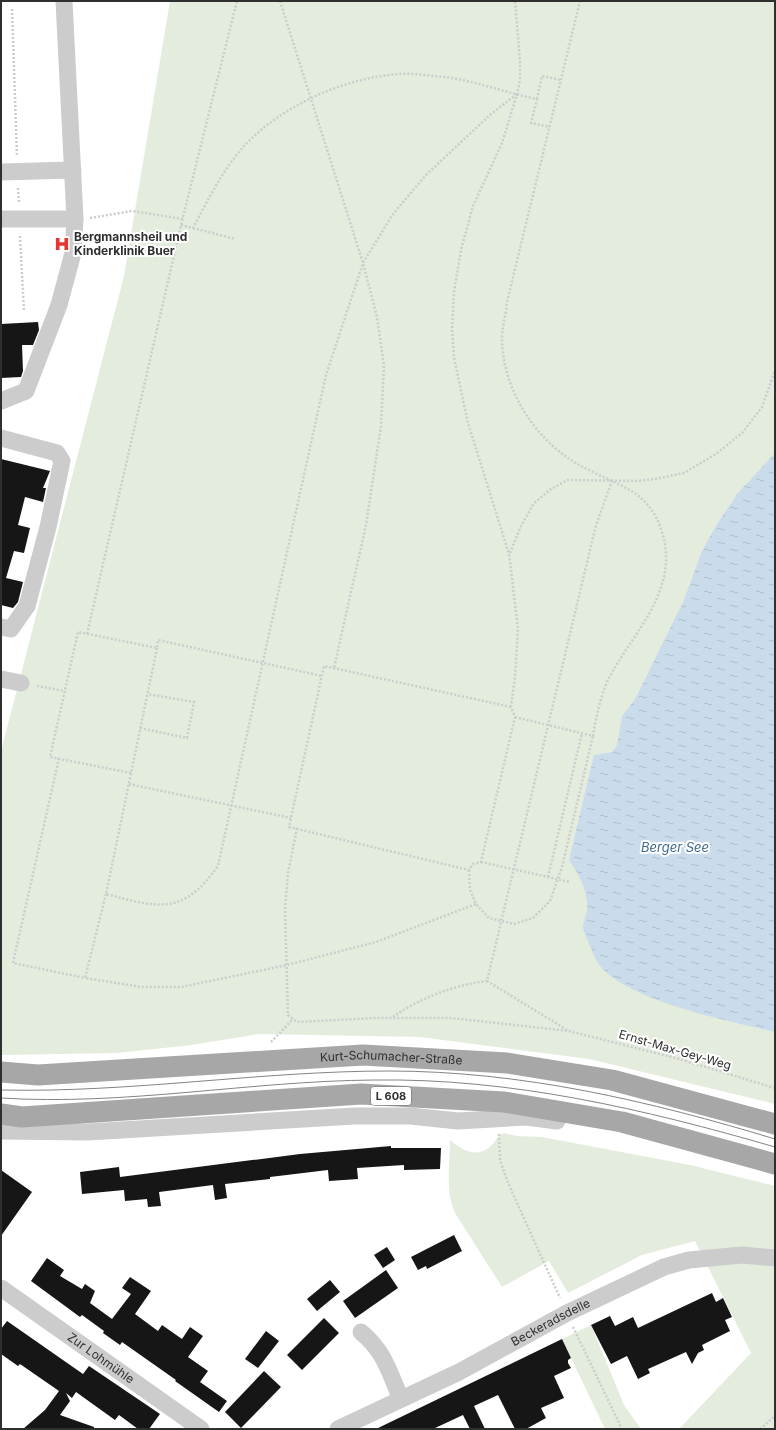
<svg xmlns="http://www.w3.org/2000/svg" width="776" height="1430" font-family="Inter,sans-serif">
<style>
.green{fill:#e4ecde}
.water{fill:url(#water-ripples)}
.building{fill:#161616}
.lines{fill:none;stroke-linecap:round;stroke-linejoin:round}
.path{stroke:#ccc;stroke-width:2.5;stroke-dasharray:2 2;stroke-linecap:butt}
.minor{stroke:#ccc;stroke-width:17}
.major{stroke:#a7a7a7;stroke-width:21}
.tram{stroke:#848484;stroke-width:1}
.labels{text-anchor:middle;stroke-width:4;stroke-linejoin:round;paint-order:stroke}
.shield{fill:#fff;stroke:#6d6d6d;stroke-width:1}
.shield-label{font-size:11px;font-weight:bold;fill:#2f2f2f}
.poi-label{font-size:12px;font-weight:bold;fill:#2f2f2f;stroke:#fff;text-anchor:start}
.street-label{font-size:12px;fill:#2f2f2f;stroke:#fff}
.water-label{font-size:13px;font-style:italic;fill:#3e6a91;stroke:#fff}
</style>
<defs>
<pattern id="water-ripples" width="26" height="14" patternUnits="userSpaceOnUse"><rect width="26" height="14" fill="#cadcec"/><path d="M2 4q2-2 4 0t4 0M15 11q2-2 4 0t4 0" fill="none" stroke="#aebdcb"/></pattern>
</defs>
<rect width="100%" height="100%" fill="#fff"/>
<g class="green">
<polygon points="170,1 775,1 775,1104 589,1059 420,1037 259,1034 192,1045 116,1053 1,1055 1,751 124,276"/>
<path d="M504,1133L517,1136L542,1137L690,1165L775,1186V1429H679L751,1353L695,1241L642,1255L568,1293L549,1261L502,1287L455,1213C445,1191 450,1164 450,1140C462,1150 477,1159 491,1146C496,1141 498,1135 504,1133Z"/>
<polygon points="591,1325 624,1405 641,1429 605,1429 562,1339"/>
</g>
<path class="water" d="M775,453V1032C729,1021 632,1002 601,967C597,963 593,954 591,948C589,942 583,932 583,926C583,921 586,916 587,911C589,893 579,874 569,860L594,755L612,752L617,745L622,716L635,699L684,600L702,551L717,524L738,493Z"/>
<g class="building">
<polygon points="38,322 39,330 33,345 22,345 23,371 21,377 1,378 1,324"/>
<polygon points="1,459 50,471 43,488 46,488 43,502 25,497 18,525 30,528 24,553 14,551 6,578 23,582 18,602 13,608 1,605"/>
<polygon points="391,1146 391,1148 441,1148 440,1169 404,1170 404,1165 357,1168 358,1179 329,1181 328,1170 270,1177 270,1179 225,1184 227,1198 215,1200 213,1185 159,1192 161,1206 148,1207 147,1199 125,1201 124,1190 82,1194 80,1172 119,1167 120,1177 300,1154"/>
<polygon points="1,1170 32,1192 1,1236"/>
<polygon points="454,1235 462,1251 427,1269 426,1266 418,1270 411,1257"/>
<polygon points="387,1247 395,1260 383,1268 374,1255"/>
<polygon points="47,1258 64,1270 60,1276 82,1289 85,1284 95,1291 90,1303 112,1319 131,1294 122,1288 130,1277 151,1291 135,1314 158,1331 162,1325 182,1339 190,1327 203,1336 188,1357 208,1371 200,1382 227,1401 219,1412 175,1381 176,1380 122,1342 120,1345 103,1333 104,1331 82,1315 80,1317 31,1281"/>
<polygon points="386,1270 398,1288 355,1318 343,1301"/>
<polygon points="330,1280 340,1292 317,1311 307,1299"/>
<polygon points="712,1293 716,1302 723,1298 732,1317 725,1320 730,1331 702,1345 704,1350 698,1353 692,1364 686,1352 648,1369 650,1373 638,1379 627,1356 611,1364 591,1325 610,1316 615,1326 633,1317 638,1328"/>
<polygon points="324,1318 339,1333 302,1370 287,1355"/>
<polygon points="7,1321 83,1374 89,1366 160,1414 149,1429 138,1429 119,1415 115,1420 76,1392 72,1398 66,1393 70,1401 60,1415 94,1427 94,1429 23,1429 45,1410 59,1391 20,1364 18,1366 1,1354 1,1329"/>
<polygon points="266,1331 279,1341 258,1368 245,1359"/>
<polygon points="562,1339 571,1358 568,1360 568,1363 571,1368 554,1376 564,1398 541,1408 546,1418 526,1429 515,1429 498,1395 474,1406 485,1429 470,1429 463,1415 433,1429 376,1429"/>
<polygon points="264,1371 281,1387 241,1428 225,1412"/>
</g>
<g class="lines">
<g class="path">
<polyline points="280,1 363,263 377,317 384,366 381,426 366,525 334,668"/>
<polyline points="12,9 17,157"/>
<polyline points="537,99 542,76 561,80"/>
<polyline points="18,188 19,203"/>
<polyline points="90,218 132,211 183,219"/>
<path d="M181,225L193,228C208,200 223,169 245,145C283,105 344,78 399,74C414,73 430,76 445,77C476,81 506,93 537,99L531,123L550,127"/>
<polyline points="193,228 235,239"/>
<polyline points="20,236 24,311"/>
<polyline points="510,553 521,526 534,503 551,489 568,480 637,481 655,479 684,473 716,454 743,432 762,407 775,371"/>
<polyline points="87,634 181,225 237,1"/>
<path d="M157,648L106,894C159,908 182,916 218,866L326,375L363,263L393,214L426,175L491,114L517,94"/>
<polyline points="37,686 65,691"/>
<polyline points="511,707 324,666 289,827 469,870 473,864 481,862 515,717 511,707 515,677 518,629 509,554 468,423 454,358 452,329 454,292 461,250 473,206 502,143 517,94 520,80 520,61 515,1"/>
<path d="M515,717L593,736C596,717 600,698 608,680C627,642 663,608 666,562C667,542 660,518 646,503C631,486 600,477 581,466C535,441 501,388 502,335C503,324 506,313 507,302L580,1"/>
<polyline points="140,728 187,738 194,702 147,694"/>
<polyline points="59,758 13,963 85,978"/>
<polyline points="131,773 50,757 78,632 157,648 158,640 322,676"/>
<polyline points="129,784 291,818"/>
<polyline points="297,828 288,873 285,909 288,1015 297,1022 375,1018 452,1018 569,1031 679,1059 775,1088"/>
<polyline points="481,862 570,882"/>
<polyline points="469,870 470,890 476,904 489,918 514,924 533,918 550,901 562,867 593,736"/>
<polyline points="548,877 582,733"/>
<polyline points="106,894 85,978 142,987 181,987 287,965 376,942 476,904"/>
<path d="M393,1017C420,998 454,985 487,981"/>
<polyline points="567,1030 487,981 596,525 612,481"/>
<polyline points="271,1042 293,1019"/>
<polyline points="499,1134 500,1160 508,1183 560,1298"/>
<polyline points="573,1327 622,1429"/>
<polyline points="760,1429 775,1416"/>
</g>
<g class="minor">
<polyline points="1,172 73,170"/>
<polyline points="1,219 75,219 64,1"/>
<polyline points="1,401 26,391 59,305 73,253 75,219"/>
<polyline points="1,438 57,453 62,461 48,527 27,606 11,629 1,627"/>
<polyline points="1,679 21,683"/>
<polyline points="1,1131 88,1132 354,1116 410,1116 458,1121 526,1117 557,1121"/>
<path id="s1" d="M1,1288L201,1429"/>
<path d="M361,1332C385,1352 389,1372 401,1399"/>
<path id="s2" d="M338,1429L459,1372L567,1313L664,1267L689,1260L742,1255L775,1258"/>
</g>
<g class="major">
<path id="s3" d="M1,1072L38,1075L363,1055L507,1063L612,1080L775,1124"/>
<polyline points="1,1114 22,1117 361,1094 504,1102 622,1122 775,1164"/>
</g>
<g class="tram">
<path d="M1,1090C131,1093 260,1071 389,1071C521,1071 650,1101 775,1139"/>
<path d="M1,1098C125,1106 249,1081 374,1080C511,1078 644,1109 775,1147"/>
</g>
</g>
<defs>
<symbol id="hospital-bare" viewBox="-9 -9 18 18"><path d="M-5-5h3v3.5h4V-5h3V5h-3V1.5h-4V5h-3Z" fill="#e33635" stroke="#fff" stroke-width="2.5" paint-order="stroke"/></symbol>
</defs>
<g fill-rule="evenodd">
<use href="#hospital-bare" x="51" y="233" width="22" height="22"/>
</g>
<g class="labels">
<rect class="shield" x="371" y="1087" width="40" height="18" rx="3"/>
<g class="shield-label">
<text x="391" y="1100">L 608</text>
</g>
<g class="poi-label">
<text x="74" y="241">Bergmannsheil und<tspan x="74" dy="14">Kinderklinik Buer</tspan></text>
</g>
<g class="street-label">
<text transform="translate(675 1050) rotate(16)" y="4">Ernst-Max-Gey-Weg</text>
<text dy="4" stroke="none"><textPath href="#s3" startOffset="391">Kurt-Schumacher-Straße</textPath></text>
<text dy="4" stroke="none"><textPath href="#s2" startOffset="238">Beckeradsdelle</textPath></text>
<text dy="4" stroke="none"><textPath href="#s1" startOffset="122">Zur Lohmühle</textPath></text>
</g>
<g class="water-label">
<text x="675" y="852">Berger See</text>
</g>
</g>
<rect width="776" height="1430" fill="none" stroke="#2f2f2f" stroke-width="4"/>
</svg>
